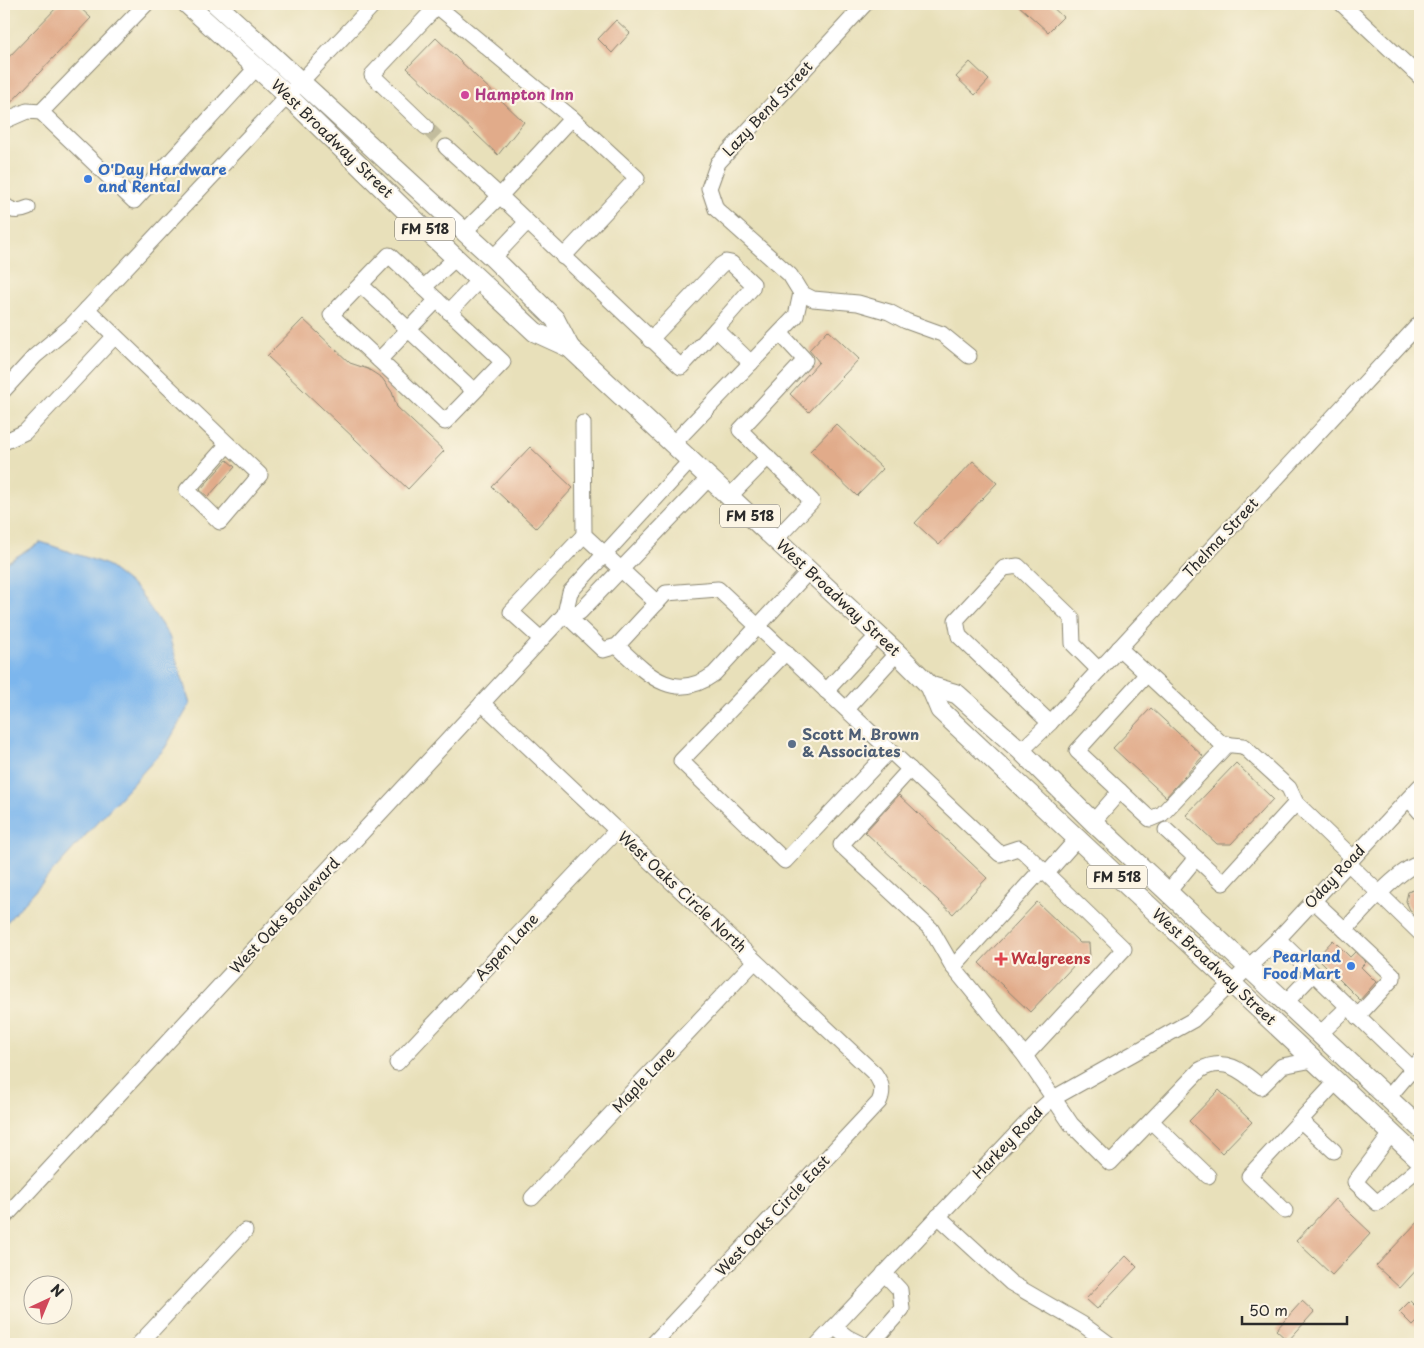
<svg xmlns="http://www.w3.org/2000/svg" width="1424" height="1348" font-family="'Playpen Sans',sans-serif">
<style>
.water{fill:#7cb6ed;stroke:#54708c}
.building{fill:#e1ab8a}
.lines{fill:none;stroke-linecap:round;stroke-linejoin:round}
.minor-tunnel{stroke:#c2bc9d;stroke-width:15;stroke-dasharray:15 8;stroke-linecap:butt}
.minor-casing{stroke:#8a8672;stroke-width:17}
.major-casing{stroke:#8a8672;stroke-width:21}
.minor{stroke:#fff;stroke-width:15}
.major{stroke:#fff;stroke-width:19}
.hotel-dot{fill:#d1479c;stroke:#fcf5e5;stroke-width:2}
.shop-dot{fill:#3f7fe0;stroke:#fcf5e5;stroke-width:2}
.service-dot{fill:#5c6f8a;stroke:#fcf5e5;stroke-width:2}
.health-dot{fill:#e0444e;stroke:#fcf5e5;stroke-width:2}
.labels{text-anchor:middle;stroke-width:4.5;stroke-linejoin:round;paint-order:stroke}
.shield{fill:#fcf5e5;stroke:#6a6863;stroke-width:1}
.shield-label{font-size:14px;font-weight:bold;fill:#2b2b2b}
.hotel-label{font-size:15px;font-weight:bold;fill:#b23c85;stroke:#fcf5e5;text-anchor:start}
.street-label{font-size:15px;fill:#2b2b2b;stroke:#fcf5e5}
.shop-label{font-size:15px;font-weight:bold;fill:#366cbe;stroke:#fcf5e5;text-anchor:start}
.service-label{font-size:15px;font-weight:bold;fill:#4e5e75;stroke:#fcf5e5;text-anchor:start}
.health-label{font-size:15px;font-weight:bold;fill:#be3a42;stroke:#fcf5e5;text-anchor:start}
</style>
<rect width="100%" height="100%" fill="#fcf5e5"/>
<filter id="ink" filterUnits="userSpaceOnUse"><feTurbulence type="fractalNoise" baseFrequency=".02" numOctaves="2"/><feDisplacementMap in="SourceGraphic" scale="10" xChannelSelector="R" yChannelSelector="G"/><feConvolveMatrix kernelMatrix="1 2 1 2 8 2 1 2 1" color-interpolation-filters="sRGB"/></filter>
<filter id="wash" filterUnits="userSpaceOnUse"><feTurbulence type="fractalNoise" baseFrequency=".0096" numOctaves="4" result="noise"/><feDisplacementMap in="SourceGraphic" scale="20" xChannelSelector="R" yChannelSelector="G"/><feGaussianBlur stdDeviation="1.12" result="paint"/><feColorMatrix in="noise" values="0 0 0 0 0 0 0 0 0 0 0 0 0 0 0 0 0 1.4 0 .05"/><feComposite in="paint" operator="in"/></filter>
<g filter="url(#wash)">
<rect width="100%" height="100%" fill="#e8e0ba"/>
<polygon class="water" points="41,542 105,564 138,590 169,636 190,704 165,748 4,925 4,564"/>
<g id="blocks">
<g class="building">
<polygon points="60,4 76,4 91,18 4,110 4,62"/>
<polygon points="1017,4 1049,4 1063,17 1048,32"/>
<polygon points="616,20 630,33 612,53 598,39"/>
<polygon points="436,38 524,122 498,155 407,68"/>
<polygon points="970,62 989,80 975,95 956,77"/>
<polygon points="303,319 350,363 368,369 382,378 392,392 397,407 444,451 408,489 267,356"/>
<polygon points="828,330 859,359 809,412 790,394 819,362 809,350"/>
<polygon points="836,424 883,469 857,496 810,451"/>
<polygon points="530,447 573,488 536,528 492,487"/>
<polygon points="227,460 235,467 208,497 200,490"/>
<polygon points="973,461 997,483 939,545 915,523"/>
<polygon points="1151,708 1203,756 1166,797 1113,748"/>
<polygon points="1236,763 1273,799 1231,844 1217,844 1186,815"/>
<polygon points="899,795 987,878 953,914 865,832"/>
<polygon points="1420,887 1420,916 1410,910 1406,901 1408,892"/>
<polygon points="1037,902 1080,943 1089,943 1090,958 1080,959 1030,1012 979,963"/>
<polygon points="1333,940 1350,957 1355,952 1366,962 1361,967 1376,982 1360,1000 1317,957"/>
<polygon points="1219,1090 1252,1122 1222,1153 1189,1121"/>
<polygon points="1335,1199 1371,1233 1332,1275 1296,1241"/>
<polygon points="1420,1219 1420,1266 1400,1288 1376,1266"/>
<polygon points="1126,1256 1137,1267 1097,1309 1086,1299"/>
<polygon points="1302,1301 1314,1312 1288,1341 1276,1330"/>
<polygon points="1410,1301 1420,1311 1420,1319 1413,1326 1399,1312"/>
</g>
</g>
</g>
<g filter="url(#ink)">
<use href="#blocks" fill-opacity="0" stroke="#8a8672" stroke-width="1"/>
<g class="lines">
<polyline class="minor-tunnel" points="426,127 446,147"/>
<defs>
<g id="minor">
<polyline points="146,4 41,112 134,201 257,67"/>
<polyline points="1342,4 1420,77"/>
<polyline points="437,6 572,118 500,196 446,147"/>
<polyline points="4,121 27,111 41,112"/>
<polyline points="426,127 372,75 437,6 435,4"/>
<path d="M4,205C12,212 19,212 28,208"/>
<polyline points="464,232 500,196 681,367 716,329 751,363"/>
<polygon points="389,255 503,362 445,422 331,315"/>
<polyline points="563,257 637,178 572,118"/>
<polyline points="493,258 527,222"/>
<polyline points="361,285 474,391"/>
<polyline points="424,287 456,258"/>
<polyline points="801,293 813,299 858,303 889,312 906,321 942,334 969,356"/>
<polyline points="87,309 260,475 220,522 187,490 228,444"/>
<polyline points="449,312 479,280"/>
<polyline points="650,340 721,265 726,262 731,263 753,284 752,288 716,329"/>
<polyline points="379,360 437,300"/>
<polyline points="4,390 35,356 71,326 374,4"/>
<polyline points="583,423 584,535 657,603"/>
<polyline points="4,442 25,432 115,336"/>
<polyline points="673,444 796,316 801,293 790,275 716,209 709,188 718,163 865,4"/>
<polyline points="729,497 768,457"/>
<polyline points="775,540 812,501 740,430 805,360 780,333"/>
<polyline points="565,614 603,650 617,646 666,593 718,589 1000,854 1018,848 1024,852 1124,949 1025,1056"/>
<polyline points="565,614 580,612 709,478"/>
<polyline points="541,639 511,612 584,535"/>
<path d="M617,646C646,673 673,704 714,674L809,571"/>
<polyline points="1119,648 1222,744 1243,746 1289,788 1296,803 1353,858"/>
<polyline points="786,652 681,761 785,861 890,750"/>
<polyline points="1147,674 1077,751 1150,819 1162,814 1228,744"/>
<polyline points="826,691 878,635"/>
<path d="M482,703L875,1074C882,1084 884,1091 879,1102L653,1344"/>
<polyline points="846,709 897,653"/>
<polyline points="1050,723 959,636 956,620 1004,568 1018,566 1072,618 1073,644 1099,670"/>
<polyline points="1021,751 1050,723 1420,323"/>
<path d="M910,769L841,845L931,929L953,967L1025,1056L1071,1124L1110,1163L1200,1070C1225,1056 1242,1071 1261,1087L1282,1066L1313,1060"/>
<polyline points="1409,799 1420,812"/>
<polyline points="1093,822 1120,791"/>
<polyline points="1166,830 1223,883 1296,803"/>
<polyline points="1348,863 1420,933"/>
<polyline points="1046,874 1077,839"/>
<polyline points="1168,892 1196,858"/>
<polyline points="1314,901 1393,975 1393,978 1357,1017"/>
<path d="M1345,930C1359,915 1401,866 1420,864"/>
<polyline points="1278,939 1420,1076"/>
<polyline points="953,967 1042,869"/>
<polyline points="1286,1002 1313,974"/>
<polyline points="1320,1034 1347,1008"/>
<polyline points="397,1063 617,830"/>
<polyline points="1388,1098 1420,1060"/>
<polyline points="1151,1121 1208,1176"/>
<polyline points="1301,1121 1334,1151"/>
<polyline points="1391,1134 1355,1182 1377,1203 1420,1167"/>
<polyline points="532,1198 755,961"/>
<polyline points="1285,1211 1249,1176 1336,1082"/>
<polyline points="938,1216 1011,1283 1082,1324 1109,1344"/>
<polyline points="4,1218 565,614 570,592 690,461"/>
<polyline points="834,1327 847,1337 861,1344"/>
<polyline points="139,1344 245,1231"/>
<polyline points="818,1344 1035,1114 1052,1099 1193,1020 1278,939 1420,786"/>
<polyline points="871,1344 902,1309 900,1290 884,1273"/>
</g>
<g id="major">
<polyline points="187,4 289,97 415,220 535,332 570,348 897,653 930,686 940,710 1420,1160"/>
<polyline points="216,4 493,258 555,319 570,348"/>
<polyline points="930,686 957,694 1021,751 1093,822 1420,1128"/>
</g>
</defs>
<use href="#minor" class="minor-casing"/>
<use href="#major" class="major-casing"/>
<use href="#minor" class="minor"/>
<use href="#major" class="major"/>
</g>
</g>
<circle class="hotel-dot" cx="465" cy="95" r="5"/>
<g class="shop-dot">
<circle cx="88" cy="179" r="5"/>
<circle cx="1351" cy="966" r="5"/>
</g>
<circle class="service-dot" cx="792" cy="744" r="5"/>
<path class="health-dot" d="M998.5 951.5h5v5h5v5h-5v5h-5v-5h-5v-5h5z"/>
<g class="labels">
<g class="shield">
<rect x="395" y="217.5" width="60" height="23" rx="4"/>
<rect x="720" y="504.5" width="60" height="23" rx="4"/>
<rect x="1087" y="865.5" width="60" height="23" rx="4"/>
</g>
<g class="shield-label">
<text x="425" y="234">FM 518</text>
<text x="750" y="521">FM 518</text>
<text x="1117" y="882">FM 518</text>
</g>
<g class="hotel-label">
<text x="475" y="100">Hampton Inn</text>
</g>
<g class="street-label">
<text transform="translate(768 109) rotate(-47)" y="5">Lazy Bend Street</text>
<text transform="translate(332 139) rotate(44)" y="5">West Broadway Street</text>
<text transform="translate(1221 538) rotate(-47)" y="5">Thelma Street</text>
<text transform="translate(838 598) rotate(43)" y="5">West Broadway Street</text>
<text transform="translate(1335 877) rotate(-47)" y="5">Oday Road</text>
<text transform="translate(682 892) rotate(43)" y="5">West Oaks Circle North</text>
<text transform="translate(285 916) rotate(-47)" y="5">West Oaks Boulevard</text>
<text transform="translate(507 947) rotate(-47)" y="5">Aspen Lane</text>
<text transform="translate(1214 967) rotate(43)" y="5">West Broadway Street</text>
<text transform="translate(644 1080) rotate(-47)" y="5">Maple Lane</text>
<text transform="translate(1008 1143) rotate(-46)" y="5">Harkey Road</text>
<text transform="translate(773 1216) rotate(-47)" y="5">West Oaks Circle East</text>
</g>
<g class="shop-label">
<text x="98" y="175">O'Day Hardware<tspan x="98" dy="17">and Rental</tspan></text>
<text x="1341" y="962" text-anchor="end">Pearland<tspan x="1341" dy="17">Food Mart</tspan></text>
</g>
<g class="service-label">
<text x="802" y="740">Scott M. Brown<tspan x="802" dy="17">&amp; Associates</tspan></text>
</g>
<g class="health-label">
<text x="1011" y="964">Walgreens</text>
</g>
</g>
<rect width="1424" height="1348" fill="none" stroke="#fcf5e5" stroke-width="20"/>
<g transform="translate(48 1300) rotate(44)"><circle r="24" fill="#fcf5e5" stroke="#a8a49b"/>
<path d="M0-4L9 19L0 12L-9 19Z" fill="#d1495b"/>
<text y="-8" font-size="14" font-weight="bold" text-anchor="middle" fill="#2b2b2b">N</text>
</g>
<path d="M1242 1316v8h105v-8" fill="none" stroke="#2b2b2b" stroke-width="2.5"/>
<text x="1249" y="1316" font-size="15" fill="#2b2b2b" stroke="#fcf5e5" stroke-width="4" paint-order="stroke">50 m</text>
</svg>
